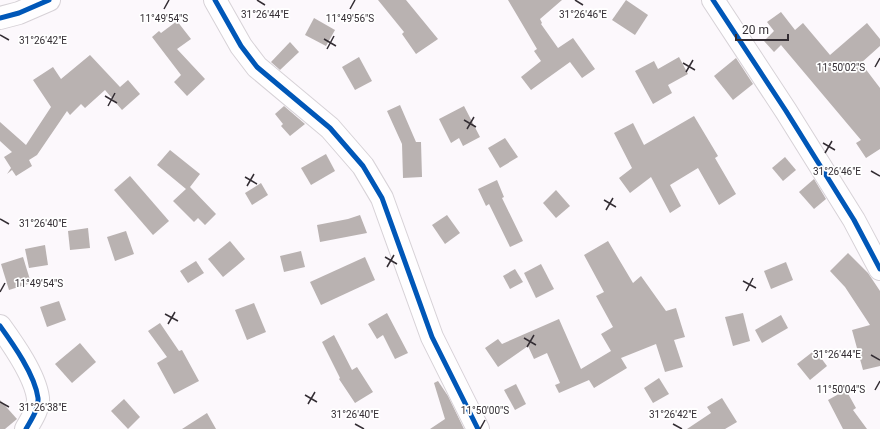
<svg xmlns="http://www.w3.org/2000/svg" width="880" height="429" font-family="Roboto,sans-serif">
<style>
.building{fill:#b9b2b1}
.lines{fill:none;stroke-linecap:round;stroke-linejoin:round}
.minor-casing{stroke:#d7d2d7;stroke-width:24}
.minor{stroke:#fffeff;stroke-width:22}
.cycleway-casing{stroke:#fff;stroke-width:8}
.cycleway{stroke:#0057b8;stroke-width:5}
.ticks{fill:none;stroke:#332d33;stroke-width:1.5}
.ticks-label{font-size:10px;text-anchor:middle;fill:#332d33;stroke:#fff;stroke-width:3.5;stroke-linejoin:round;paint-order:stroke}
</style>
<rect width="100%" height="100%" fill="#fcf8fc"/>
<g class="building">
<polygon points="378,0 406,0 438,39 416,54 402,34 404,32"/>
<polygon points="508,0 562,0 540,19 542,23 541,24 558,48 573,38 595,69 582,78 570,62 531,90 521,77 541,61 534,51 537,49"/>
<polygon points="626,0 648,15 635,35 612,20"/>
<polygon points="781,12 795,30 803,23 830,55 867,23 880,39 880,46 861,63 880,88 880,149 866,158 856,143 861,140 781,45 774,52 764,41 774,31 767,22"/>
<polygon points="314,18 335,30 326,46 305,35"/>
<polygon points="177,21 191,39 177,49 205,79 187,96 174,82 181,75 152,37 159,31 161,33"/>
<polygon points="290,42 299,52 280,70 271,62"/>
<polygon points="90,55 120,87 128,80 140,94 122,110 105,90 85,108 81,104 70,115 67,111 37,155 29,160 32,166 16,176 12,170 7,174 11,168 4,157 12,152 0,141 0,122 26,145 51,107 33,80 53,67 61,79"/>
<polygon points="359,57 372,81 355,90 342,67"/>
<polygon points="679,57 688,74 668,85 672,93 653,104 635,71 654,61 658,69"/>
<polygon points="736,58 753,84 733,100 714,76"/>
<polygon points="400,105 416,142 421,142 422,177 403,178 402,144 387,111"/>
<polygon points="284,106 305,124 290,136 281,126 283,124 275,114"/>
<polygon points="464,106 480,137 463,146 459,138 451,143 439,119"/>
<polygon points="694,116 718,156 715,158 736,194 719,205 698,168 670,185 681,206 670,213 651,177 630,193 619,178 632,168 614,133 633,123 644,145"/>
<polygon points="505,138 518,157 500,168 488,148"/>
<polygon points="170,150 200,174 190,187 216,214 205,225 198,218 194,222 173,201 186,189 157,165"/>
<polygon points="326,154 335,171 311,185 301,168"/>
<polygon points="785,157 796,170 783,181 772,168"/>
<polygon points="130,176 169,221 153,235 114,190"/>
<polygon points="814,179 826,199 814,209 799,192"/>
<polygon points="497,180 504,197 502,198 523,241 510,247 489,204 486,206 478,189"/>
<polygon points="261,183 268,195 252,205 245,193"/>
<polygon points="556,190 570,206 556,218 543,203"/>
<polygon points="360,215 367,233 320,242 317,225 348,219"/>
<polygon points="447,215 460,233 445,244 432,225"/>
<polygon points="88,228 90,248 70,250 68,231"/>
<polygon points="126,231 134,254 115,261 107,237"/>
<polygon points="230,241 245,259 223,277 208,259"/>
<polygon points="608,241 633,283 641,276 666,311 676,308 685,337 674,340 683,367 665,372 656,344 621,358 627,368 594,388 589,380 559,393 555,385 560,383 547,353 534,359 528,346 498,367 485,348 498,339 502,344 559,319 581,369 611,351 601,334 613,327 596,296 604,292 584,255"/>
<polygon points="45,245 48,265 29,268 25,249"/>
<polygon points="301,251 305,267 284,272 280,256"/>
<polygon points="848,253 868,273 880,291 880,366 863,370 852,330 870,325 845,287 830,271"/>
<polygon points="23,257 31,283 9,290 1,264"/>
<polygon points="365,257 375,280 321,305 310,282"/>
<polygon points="196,261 204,273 188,283 180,271"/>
<polygon points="786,262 793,280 771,289 764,271"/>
<polygon points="541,264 554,289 536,298 524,273"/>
<polygon points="515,269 523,282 510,289 503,276"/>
<polygon points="59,301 66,320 47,327 40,307"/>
<polygon points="254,303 266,332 247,340 235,310"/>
<polygon points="387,313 408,353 395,359 383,335 377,339 368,324"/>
<polygon points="743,313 750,341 733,346 725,317"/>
<polygon points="781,315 788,328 762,343 755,330"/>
<polygon points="160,323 179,351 182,350 199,381 174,394 157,363 167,357 148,331"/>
<polygon points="334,335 352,370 357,367 373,392 355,403 339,379 340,378 322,342"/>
<polygon points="80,343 96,362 72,383 55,364"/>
<polygon points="815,350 827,366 810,380 797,364"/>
<polygon points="659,378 669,394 653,403 644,388"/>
<polygon points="438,381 448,396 464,429 430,429 445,419 434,383"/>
<polygon points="516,384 526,404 515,410 504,390"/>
<polygon points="846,390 856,408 853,410 867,429 843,429 828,400"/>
<polygon points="722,398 737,422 725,429 687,429 711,413 707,407"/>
<polygon points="124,399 140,417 128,429 111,411"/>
<polygon points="0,400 17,419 5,429 0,429"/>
<polygon points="207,413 216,429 182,429"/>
</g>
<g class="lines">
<defs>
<g id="minor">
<polyline points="215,0 241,46 257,67 330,128 363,166 382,198 432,337 478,429"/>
<polyline points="713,0 786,111 854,220 880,269"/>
<polyline points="0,18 19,13 49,0"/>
<path d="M0,326C13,344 35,375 38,398C39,409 31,420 26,429"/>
</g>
</defs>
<use href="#minor" class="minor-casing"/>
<use href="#minor" class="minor"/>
<defs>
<g id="cycleway">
<polyline points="215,0 241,46 257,67 330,128 363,166 382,198 432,337 478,429"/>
<polyline points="713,0 786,111 854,220 880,269"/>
<polyline points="0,18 19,13 49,0"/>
<path d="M0,326C13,344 35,375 38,398C39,409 31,420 26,429"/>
</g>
</defs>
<use href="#cycleway" class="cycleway-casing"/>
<use href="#cycleway" class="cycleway"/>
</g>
<path class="ticks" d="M257,0L265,5M575,0L583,5M164,9L169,0M350,9L355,0M0,35L9,40M324,39L336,46M327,49L334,36M683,63L695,70M875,67L880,58M686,72L693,60M105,96L117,103M108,106L115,93M464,120L476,127M467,129L474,117M823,143L835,150M825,153L832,141M871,171L880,176M245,177L257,184M247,186L254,174M604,200L616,207M606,210L613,198M0,219L9,224M385,257L397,264M387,267L394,255M743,281L756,288M746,291L753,278M0,292L5,283M165,314L178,321M168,324L175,312M524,338L536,345M527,347L534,335M871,355L880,360M875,390L880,381M305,395L317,402M0,402L9,407M308,404L315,392M355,424L364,429M673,424L682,429M480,429L485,420"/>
<g class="ticks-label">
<text x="265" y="18">31°26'44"E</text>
<text x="583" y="18">31°26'46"E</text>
<text x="164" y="22">11°49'54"S</text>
<text x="350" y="22">11°49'56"S</text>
<text x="43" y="44">31°26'42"E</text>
<text x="841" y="71">11°50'02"S</text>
<text x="837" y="175">31°26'46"E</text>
<text x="43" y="227">31°26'40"E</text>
<text x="39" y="287">11°49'54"S</text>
<text x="837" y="358">31°26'44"E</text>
<text x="841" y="393">11°50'04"S</text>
<text x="43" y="411">31°26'38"E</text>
<text x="485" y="414">11°50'00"S</text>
<text x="355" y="418">31°26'40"E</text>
<text x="673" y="418">31°26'42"E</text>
</g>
<path d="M736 34v6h52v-6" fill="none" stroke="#332d33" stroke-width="2"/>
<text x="742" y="34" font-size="12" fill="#332d33" stroke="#ffffff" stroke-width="3" paint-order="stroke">20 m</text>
</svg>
